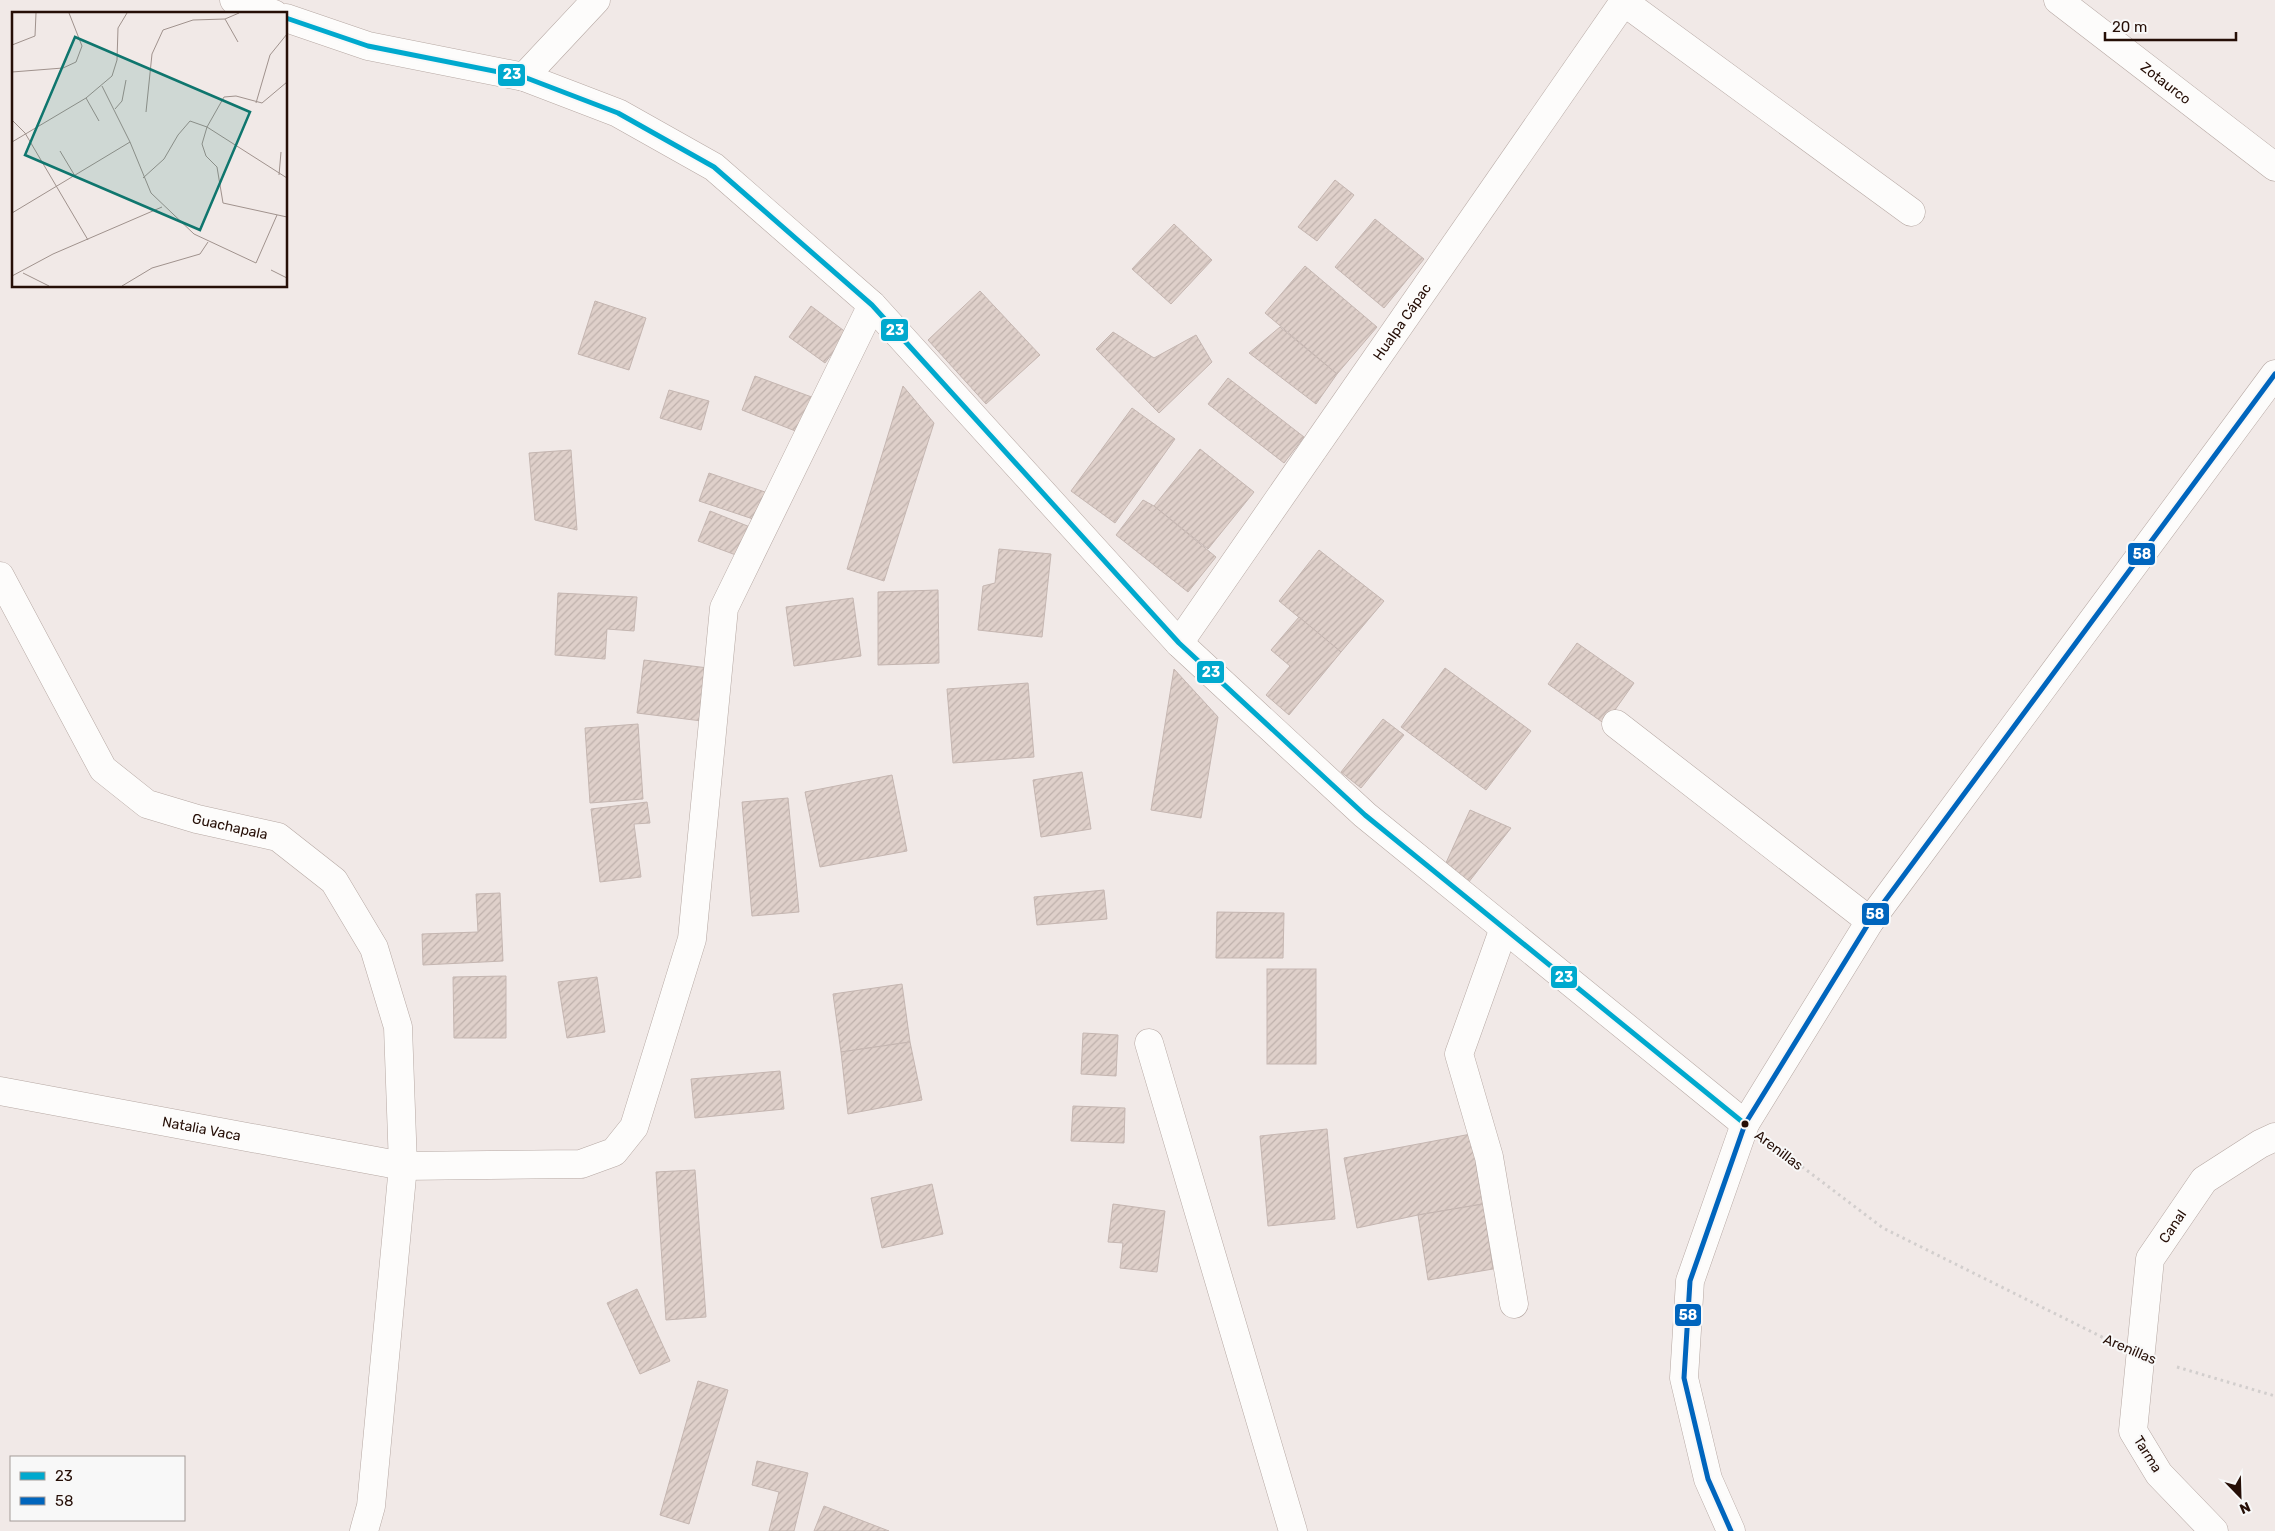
<svg xmlns="http://www.w3.org/2000/svg" width="2275" height="1531" font-family="Rubik,sans-serif">
<style>
.building{fill:url(#building-hatch);stroke:#c5b6b1}
.lines{fill:none;stroke-linecap:round;stroke-linejoin:round}
.minor-casing{stroke:#b6a8a3;stroke-width:29}
.path{stroke:#d2cecd;stroke-width:3;stroke-dasharray:2.5 4;stroke-linecap:butt}
.minor{stroke:#fdfcfb;stroke-width:28}
.bus-1-casing{stroke:#f8f8f8;stroke-width:9}
.bus-2-casing{stroke:#f8f8f8;stroke-width:9}
.bus-1{stroke:#00a9ce;stroke-width:5}
.bus-2{stroke:#0065bd;stroke-width:5}
.bus-dot{fill:#260f07;stroke:#f8f8f8;stroke-width:2}
.labels{text-anchor:middle;stroke-width:4;stroke-linejoin:round;paint-order:stroke}
.street-label{font-size:14px;fill:#260f07;stroke:#f8f8f8}
.inset-road{fill:none;stroke:#a0928d;stroke-width:1}
.view{fill:#0f766e;fill-opacity:0.15;stroke:#0f766e;stroke-width:2.5}
.inset-edge{fill:none;stroke:#260f07;stroke-width:2.5}
.line-badge{stroke:#f8f8f8;stroke-width:2}
.badge-label{font-size:14px;text-anchor:middle;font-weight:bold;fill:#fff}
</style>
<defs>
<pattern id="building-hatch" width="6" height="6" patternUnits="userSpaceOnUse" patternTransform="scale(1.25)"><rect width="6" height="6" fill="#dfd0ca"/><path d="M-1 1l2-2M0 6l6-6M5 7l2-2" fill="none" stroke="#bfb1ac"/></pattern>
</defs>
<rect width="100%" height="100%" fill="#f1e9e7"/>
<g class="building">
<polygon points="1335,180 1354,195 1317,241 1298,227"/>
<polygon points="1375,219 1424,259 1384,308 1335,267"/>
<polygon points="1174,224 1212,260 1171,304 1132,269"/>
<polygon points="1305,266 1377,327 1337,374 1265,313"/>
<polygon points="980,291 1040,355 986,404 928,340"/>
<polygon points="595,301 646,318 629,370 578,354"/>
<polygon points="811,306 847,333 825,363 789,337"/>
<polygon points="1280,327 1337,374 1316,404 1249,353"/>
<polygon points="1113,332 1154,358 1196,335 1212,362 1159,413 1096,349"/>
<polygon points="755,376 817,399 803,434 742,410"/>
<polygon points="1228,378 1304,437 1284,463 1208,404"/>
<polygon points="903,386 934,423 884,581 847,569"/>
<polygon points="669,390 709,401 701,430 660,418"/>
<polygon points="1132,408 1175,439 1115,523 1071,491"/>
<polygon points="1200,449 1254,492 1208,549 1154,506"/>
<polygon points="571,450 577,530 535,520 529,453"/>
<polygon points="709,473 765,492 756,520 699,501"/>
<polygon points="1143,500 1154,506 1216,557 1188,592 1116,535"/>
<polygon points="710,511 755,529 744,558 698,541"/>
<polygon points="999,549 1051,554 1042,637 978,630 983,586 995,583"/>
<polygon points="1319,550 1384,601 1341,652 1279,601"/>
<polygon points="938,590 939,663 878,665 878,592"/>
<polygon points="558,593 637,597 634,631 607,629 605,659 555,655"/>
<polygon points="853,598 861,656 794,666 786,607"/>
<polygon points="1299,617 1341,652 1289,715 1266,695 1290,666 1271,650"/>
<polygon points="1577,643 1634,683 1605,724 1548,684"/>
<polygon points="644,660 708,668 702,721 637,713"/>
<polygon points="1445,668 1531,731 1486,790 1401,727"/>
<polygon points="1174,669 1218,717 1201,818 1151,810"/>
<polygon points="1028,683 1034,757 953,763 947,689"/>
<polygon points="1383,719 1404,735 1361,788 1341,772"/>
<polygon points="638,724 643,799 590,803 585,728"/>
<polygon points="1082,772 1091,829 1041,837 1033,780"/>
<polygon points="892,775 907,851 820,867 805,792"/>
<polygon points="788,798 799,912 752,916 742,802"/>
<polygon points="647,802 650,823 634,824 641,877 600,882 591,809"/>
<polygon points="1470,810 1511,828 1468,883 1445,865"/>
<polygon points="1104,890 1107,919 1037,925 1034,897"/>
<polygon points="500,893 503,961 423,965 422,934 478,932 476,894"/>
<polygon points="1217,912 1284,913 1283,958 1216,958"/>
<rect x="1267" y="969" width="49" height="95"/>
<polygon points="506,976 506,1038 454,1038 453,977"/>
<polygon points="597,977 605,1032 567,1038 558,982"/>
<polygon points="902,984 910,1042 841,1052 833,994"/>
<polygon points="1083,1033 1118,1035 1116,1076 1081,1074"/>
<polygon points="910,1042 922,1100 848,1114 841,1052"/>
<polygon points="780,1071 784,1109 695,1118 691,1079"/>
<polygon points="1073,1106 1125,1108 1124,1143 1071,1141"/>
<polygon points="1327,1129 1335,1219 1268,1226 1260,1136"/>
<polygon points="1471,1134 1483,1204 1418,1215 1357,1228 1344,1158"/>
<polygon points="695,1170 706,1317 666,1320 656,1172"/>
<polygon points="932,1184 943,1234 882,1248 871,1198"/>
<polygon points="1113,1204 1165,1211 1157,1272 1120,1268 1123,1243 1108,1242"/>
<polygon points="1483,1204 1493,1269 1428,1280 1418,1215"/>
<polygon points="637,1289 670,1361 640,1374 607,1303"/>
<polygon points="698,1381 728,1390 689,1524 660,1515"/>
<polygon points="757,1461 808,1473 794,1531 769,1531 779,1492 752,1485"/>
<polygon points="824,1506 889,1531 814,1531"/>
</g>
<g class="lines">
<defs>
<g id="minor">
<polyline points="234,0 274,14"/>
<path id="s1" d="M2058,0L2275,167"/>
<polyline points="1624,2 1911,212"/>
<polyline points="286,18 368,46 524,77 618,113 714,167 872,305 1179,643 1365,815 1745,1124"/>
<polyline points="524,77 596,0"/>
<path id="s2" d="M0,576L103,769L147,804L197,819L278,837L334,881L374,948L398,1027L403,1166L371,1506L364,1531"/>
<path id="s3" d="M1179,643L1625,0"/>
<polyline points="1616,724 1870,921"/>
<polyline points="1504,928 1459,1054 1489,1157 1514,1304"/>
<polyline points="1149,1043 1293,1531"/>
<path id="s4" d="M0,1091L403,1166L581,1164L614,1152L634,1127L692,939L724,608L872,305"/>
<polyline points="1731,1531 1708,1479 1684,1378 1690,1281 1745,1124 1870,921 2275,374"/>
<path id="s5" d="M2214,1531L2159,1474L2133,1431L2150,1259L2204,1180L2260,1144L2275,1137"/>
</g>
</defs>
<use href="#minor" class="minor-casing"/>
<g class="path">
<polyline points="1776,1147 1883,1228 2104,1338"/>
<polyline points="2177,1367 2275,1396"/>
</g>
<use href="#minor" class="minor"/>
<defs>
<polyline id="bus-1" points="286,18 368,46 524,77 618,113 714,167 872,305 1179,643 1365,815 1745,1124"/>
<polyline id="bus-2" points="1731,1531 1708,1479 1684,1378 1690,1281 1745,1124 1870,921 2275,374"/>
</defs>
<use href="#bus-1" class="bus-1-casing"/>
<use href="#bus-2" class="bus-2-casing"/>
<use href="#bus-1" class="bus-1"/>
<use href="#bus-2" class="bus-2"/>
</g>
<circle class="bus-dot" cx="1745" cy="1124" r="4.5"/>
<g class="labels">
<g class="street-label">
<text dy="5" stroke="none"><textPath href="#s1" startOffset="136">Zotaurco</textPath></text>
<text dy="5" stroke="none"><textPath href="#s3" startOffset="391">Hualpa Cápac</textPath></text>
<text dy="5" stroke="none"><textPath href="#s2" startOffset="361">Guachapala</textPath></text>
<text dy="5" stroke="none"><textPath href="#s4" startOffset="205">Natalia Vaca</textPath></text>
<text transform="translate(1779 1150) rotate(37)" y="5">Arenillas</text>
<text dy="5" stroke="none"><textPath href="#s5" startOffset="342">Canal</textPath></text>
<text transform="translate(2130 1349) rotate(23)" y="5">Arenillas</text>
<text transform="translate(2148 1454) rotate(58)" y="5">Tarma</text>
</g>
</g>
<g transform="translate(12 12)">
<rect width="275" height="275" fill="#f1e9e7"/>
<path class="inset-road" d="M213,7L226,30M0,33L23,24L24,1M0,60L51,56L64,50L70,34L57,1M275,70L250,91L224,84L212,85L195,115L190,132L194,144L205,155L211,191L275,205M90,74L118,130L139,181L182,222L244,251L265,203M74,86L87,109M244,91L258,43L275,22M103,97L110,89L114,68M134,100L140,42L151,18L181,8L213,7L227,1M0,108L13,121L76,228M0,130L74,86L100,64L105,48L106,16L115,1M48,139L63,164M267,163L269,140M131,166L152,147L166,123L178,109L195,115L275,166M0,201L118,130M259,258L275,266M11,261L37,274M0,264L41,242L150,195M110,274L140,256L188,242L196,230"/>
<path class="view" d="M63,25L238,100L188,218L13,143Z"/>
<rect width="275" height="275" class="inset-edge"/>
</g>
<g class="line-badge">
<rect x="497" y="63" width="29" height="24" rx="5" fill="#00a9ce"/>
<rect x="880" y="318" width="29" height="24" rx="5" fill="#00a9ce"/>
<rect x="2127" y="542" width="29" height="24" rx="5" fill="#0065bd"/>
<rect x="1196" y="660" width="29" height="24" rx="5" fill="#00a9ce"/>
<rect x="1861" y="902" width="29" height="24" rx="5" fill="#0065bd"/>
<rect x="1550" y="965" width="28" height="24" rx="5" fill="#00a9ce"/>
<rect x="1674" y="1303" width="28" height="24" rx="5" fill="#0065bd"/>
</g>
<g class="badge-label">
<text x="512" y="79">23</text>
<text x="895" y="335">23</text>
<text x="2142" y="559">58</text>
<text x="1211" y="677">23</text>
<text x="1875" y="919">58</text>
<text x="1564" y="982">23</text>
<text x="1688" y="1320">58</text>
</g>
<rect x="10" y="1456" width="175" height="65" fill="#f8f8f8" stroke="#a49b98"/>
<rect x="20" y="1472" width="25" height="8" fill="#00a9ce" stroke="#a49b98"/>
<text x="55" y="1481" font-size="15" fill="#260f07">23</text>
<rect x="20" y="1497" width="25" height="8" fill="#0065bd" stroke="#a49b98"/>
<text x="55" y="1506" font-size="15" fill="#260f07">58</text>
<g transform="translate(2240 1496) rotate(157)" stroke="#f8f8f8" stroke-width="4" paint-order="stroke">
<path d="M0-4L9 19L0 12L-9 19Z" fill="#260f07"/>
<text y="-8" font-size="14" font-weight="bold" text-anchor="middle" fill="#260f07">N</text>
</g>
<path d="M2105 32v8h131v-8" fill="none" stroke="#260f07" stroke-width="2.5"/>
<text x="2112" y="32" font-size="15" fill="#260f07" stroke="#f8f8f8" stroke-width="4" paint-order="stroke">20 m</text>
</svg>
